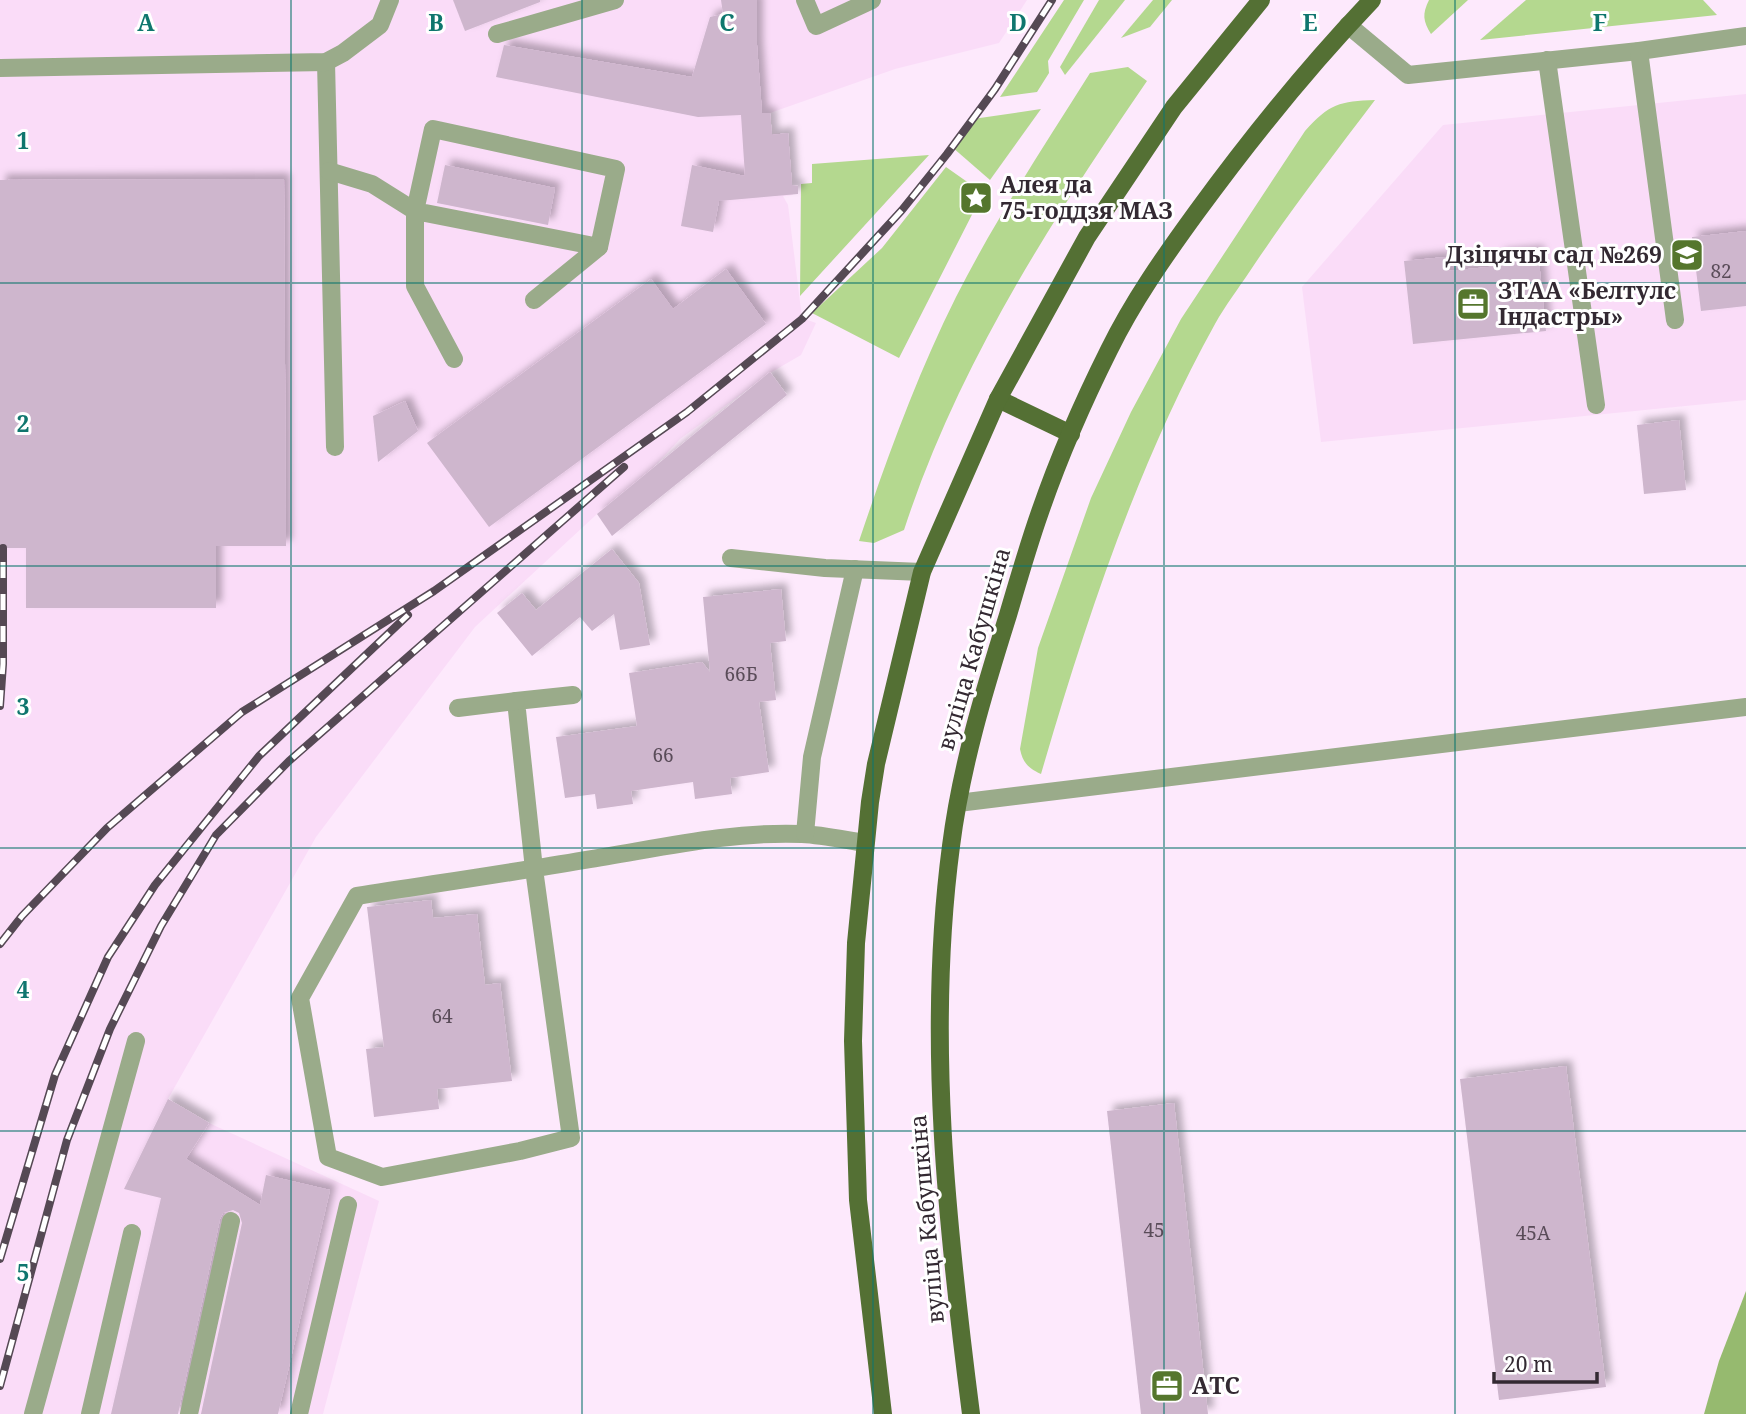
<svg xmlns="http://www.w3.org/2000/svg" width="1746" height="1414" font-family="'Noto Serif',serif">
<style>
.built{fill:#fadcf8}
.green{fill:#b4d88f}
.forest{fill:#96ba6f}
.building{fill:#ceb6cd;filter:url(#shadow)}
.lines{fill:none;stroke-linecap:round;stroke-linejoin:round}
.service{stroke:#9aab8a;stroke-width:18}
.primary{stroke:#547034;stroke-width:18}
.rail-casing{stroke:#554954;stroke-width:8}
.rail{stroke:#fff;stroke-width:5;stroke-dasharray:16;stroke-linecap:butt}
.grid{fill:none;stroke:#0f766e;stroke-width:2;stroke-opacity:0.55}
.labels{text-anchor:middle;stroke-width:6;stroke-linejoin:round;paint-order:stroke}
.number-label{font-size:19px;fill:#5a4c59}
.poi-label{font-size:23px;font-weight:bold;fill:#332932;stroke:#fff;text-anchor:start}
.street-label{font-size:23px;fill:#332932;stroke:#fff}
.grid-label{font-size:23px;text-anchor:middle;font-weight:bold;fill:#0f766e;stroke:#fff;stroke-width:6;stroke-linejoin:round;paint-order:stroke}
</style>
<defs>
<filter id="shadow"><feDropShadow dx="6" dy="-6" stdDeviation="3.5" flood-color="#0004"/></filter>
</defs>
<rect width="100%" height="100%" fill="#fde9fc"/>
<g class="built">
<polygon points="0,0 1027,0 999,43 895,69 770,113 772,134 788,133 793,195 783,196 788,205 802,318 816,323 801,355 770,373 680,439 653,468 597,514 475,627 316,837 168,1099 209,1123 379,1201 323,1414 0,1414"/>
<polygon points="1746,94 1746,400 1321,442 1302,287 1443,125"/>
</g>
<g class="green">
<polygon points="1064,0 1084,0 1048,61 1049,73 1037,92 1000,97"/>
<polygon points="1099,0 1125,0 1065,75 1060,67"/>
<polygon points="1153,0 1172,0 1150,27 1121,38"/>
<path d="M1429,0H1468L1431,34C1423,21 1422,14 1429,0Z"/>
<polygon points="1526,0 1703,0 1717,15 1480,40"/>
<path d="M1128,67L1147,81C1051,221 957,367 904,530L874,543L859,541C887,458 917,375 956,297C995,220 1044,146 1090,73Z"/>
<path d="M1375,100C1332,157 1289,212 1250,271C1238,289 1225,306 1215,324C1137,465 1086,620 1041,774C1028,768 1023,763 1020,749L1038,648L1091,498L1131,412L1181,319L1305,131C1329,104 1340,101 1375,100Z"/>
<polygon points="1041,109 990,180 952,147 973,119"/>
<polygon points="929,155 800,296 801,184 812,183 812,164"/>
<polygon points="946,167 983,193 899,358 812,313 882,248"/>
</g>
<polygon class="forest" points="1746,1291 1746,1414 1704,1414 1719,1361"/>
<g class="building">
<polygon points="453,0 540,0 540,2 465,31"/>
<polygon points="721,0 757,0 757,45 762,113 770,113 772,135 788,133 792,185 798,186 798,194 719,201 713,232 681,226 692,165 745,176 741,115 698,117 496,77 504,45 692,77 710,17 723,14"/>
<polygon points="445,165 555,188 548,225 437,203"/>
<polygon points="284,179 286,546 216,546 216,608 26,608 26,548 0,548 0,180"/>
<polygon points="1746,231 1746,306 1701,311 1692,237"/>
<polygon points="1538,251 1546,331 1413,344 1404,261 1445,257 1447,271 1499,266 1498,255"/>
<polygon points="726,269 766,324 489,527 427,443 651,279 673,309"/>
<polygon points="770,372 787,395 612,536 597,514"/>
<polygon points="405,401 418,431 378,462 373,416"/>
<polygon points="1679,420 1686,490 1644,494 1637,425"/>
<polygon points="612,549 639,583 650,645 620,650 614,614 592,631 580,617 532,656 497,613 522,593 536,610"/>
<polygon points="781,589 786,641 770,643 776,700 759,702 769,772 730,778 732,794 695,799 693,782 631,791 633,804 597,809 595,794 565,798 556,737 637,726 629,673 702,662 710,672 703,597"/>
<polygon points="431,900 433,918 477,914 485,985 500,983 512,1081 437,1089 439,1109 374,1117 366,1049 384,1047 367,907"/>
<polygon points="1566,1066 1606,1387 1499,1400 1460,1079"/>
<polygon points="168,1099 209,1123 186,1159 260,1205 266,1175 330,1190 278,1414 201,1414 242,1223 239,1213 233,1210 223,1213 220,1219 178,1414 111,1414 161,1198 124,1189"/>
<polygon points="1174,1103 1181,1165 1208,1414 1141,1414 1107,1111"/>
</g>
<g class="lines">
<g class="service">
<polyline points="805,0 816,26 872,0"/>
<polyline points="1348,25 1408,75 1639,51 1746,36"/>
<polyline points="497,34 615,0"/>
<polyline points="1639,51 1675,320"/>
<polyline points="1547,60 1596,405"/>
<polyline points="326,62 335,447"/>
<polyline points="0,68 326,62 343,53 380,25 390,0"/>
<polyline points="329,171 372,184 415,211 599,247 616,169 433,129 415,211 415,286 454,359"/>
<polyline points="534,300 599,247"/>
<polyline points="731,558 825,568 922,572"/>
<path d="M573,695L516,701L534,869L571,1138L520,1151L382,1177L328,1157L300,998L357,896C433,884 509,873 585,860C656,849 729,831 802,834C823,835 845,840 865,843"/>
<polyline points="458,708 516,701"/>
<polyline points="958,803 1746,707"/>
<polyline points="805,834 812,757 855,569"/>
<polyline points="33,1414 136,1041"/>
<polyline points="90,1414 132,1233"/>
<polyline points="189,1414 231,1221"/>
<polyline points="299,1414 348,1205"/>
</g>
<g class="primary">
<polyline points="998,399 1071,434"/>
<polyline points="883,1414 858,1200 853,1041 856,943 870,802 876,764 922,572 998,399 1087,237 1174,107 1261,0"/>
<path d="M971,1414C947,1227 926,1035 951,846C961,767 984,691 1008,615C1018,581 1028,546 1040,512C1059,457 1083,402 1109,350C1133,301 1164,257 1196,213C1250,139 1308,67 1372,0"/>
</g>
<defs>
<g id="rail">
<polyline points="0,706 3,664 3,548"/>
<polyline points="0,944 22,916 107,828 242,712 434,591 687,412 802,319 902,210 947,154 995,89 1052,0"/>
<polyline points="0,1259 55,1075 108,957 155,885 259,756 408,615"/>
<polyline points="0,1386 67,1140 110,1029 161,926 216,835 289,761 624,467"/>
</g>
</defs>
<use href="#rail" class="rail-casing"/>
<use href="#rail" class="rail"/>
</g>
<path class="grid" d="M291,0V1414M582,0V1414M873,0V1414M1164,0V1414M1455,0V1414M0,283H1746M0,566H1746M0,848H1746M0,1131H1746"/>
<defs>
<symbol id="sight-square" viewBox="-11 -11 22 22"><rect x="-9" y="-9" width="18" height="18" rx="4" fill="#55762d" stroke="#fff"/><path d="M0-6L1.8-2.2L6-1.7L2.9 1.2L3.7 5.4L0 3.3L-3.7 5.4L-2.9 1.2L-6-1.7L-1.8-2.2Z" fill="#fff"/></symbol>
<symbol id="school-square" viewBox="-11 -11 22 22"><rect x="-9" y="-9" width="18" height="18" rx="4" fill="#55762d" stroke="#fff"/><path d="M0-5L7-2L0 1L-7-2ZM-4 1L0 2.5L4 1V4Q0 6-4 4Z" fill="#fff"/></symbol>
<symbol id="office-square" viewBox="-11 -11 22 22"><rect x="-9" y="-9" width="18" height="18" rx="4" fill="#55762d" stroke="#fff"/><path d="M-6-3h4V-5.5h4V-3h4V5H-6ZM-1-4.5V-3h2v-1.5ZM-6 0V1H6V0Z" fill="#fff"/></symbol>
</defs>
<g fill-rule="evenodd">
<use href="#sight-square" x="957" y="179" width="38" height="38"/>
<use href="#school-square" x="1668" y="236" width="38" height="38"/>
<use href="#office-square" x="1454" y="285" width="38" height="38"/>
<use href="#office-square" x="1148" y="1367" width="38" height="38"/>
</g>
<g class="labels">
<g class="number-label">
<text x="1721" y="278">82</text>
<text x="741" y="681">66Б</text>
<text x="663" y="762">66</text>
<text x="442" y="1023">64</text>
<text x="1154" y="1237">45</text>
<text x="1533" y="1240">45А</text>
</g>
<g class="poi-label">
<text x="1000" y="193">Алея да<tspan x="1000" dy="26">75-годдзя МАЗ</tspan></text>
<text x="1662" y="263" text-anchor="end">Дзіцячы сад №269</text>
<text x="1498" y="299">ЗТАА «Белтулс<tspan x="1498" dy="26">Iндастры»</tspan></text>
<text x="1192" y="1394">АТС</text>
</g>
<g class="street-label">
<text transform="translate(974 649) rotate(-74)" y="8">вуліца Кабушкіна</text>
<text transform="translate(927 1219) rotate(-95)" y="8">вуліца Кабушкіна</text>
</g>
</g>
<g class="grid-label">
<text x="146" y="31">A</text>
<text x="436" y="31">B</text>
<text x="727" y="31">C</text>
<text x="1018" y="31">D</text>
<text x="1310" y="31">E</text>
<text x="1600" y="31">F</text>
<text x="23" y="149">1</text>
<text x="23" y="432">2</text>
<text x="23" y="715">3</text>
<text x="23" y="998">4</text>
<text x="23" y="1281">5</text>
</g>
<path d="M1494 1372v10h103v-10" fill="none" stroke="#332932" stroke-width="3.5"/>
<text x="1504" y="1372" font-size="21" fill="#332932" stroke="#ffffff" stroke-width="5" paint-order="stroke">20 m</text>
</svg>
